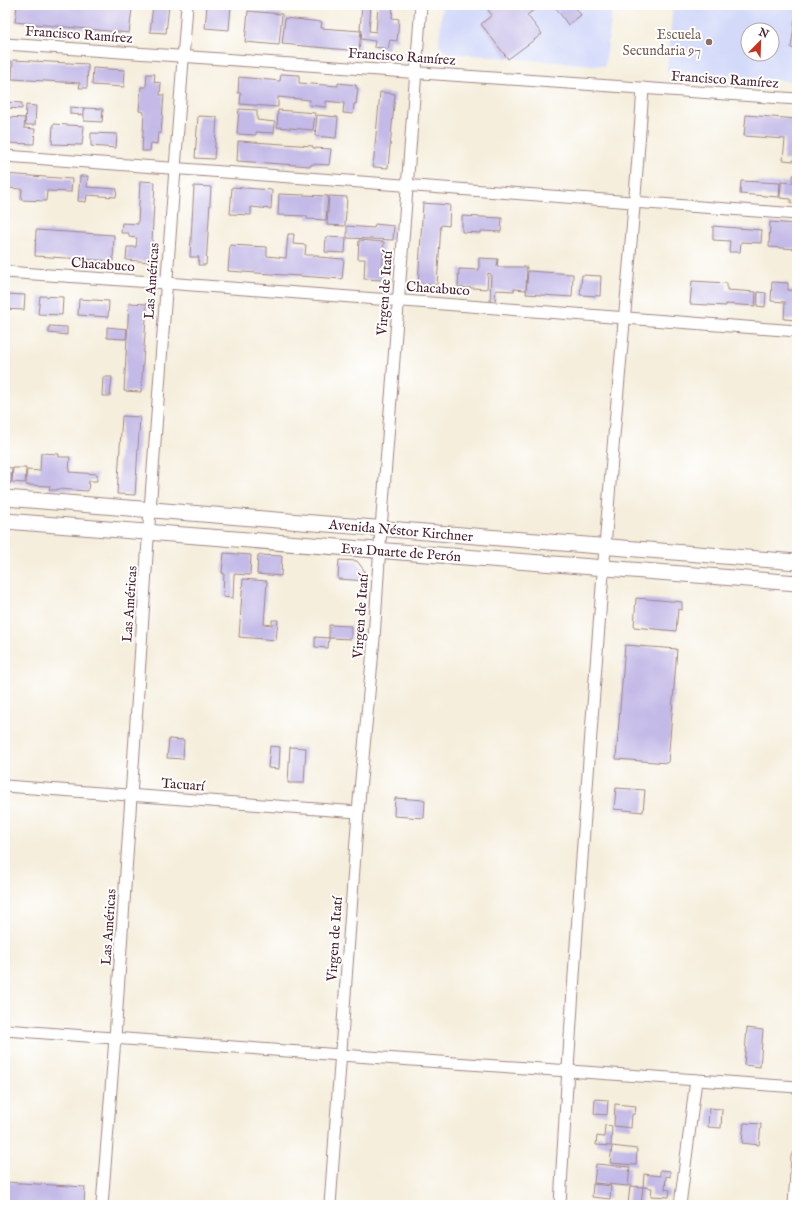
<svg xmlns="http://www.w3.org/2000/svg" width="802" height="1210" font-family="'IM FELL English',serif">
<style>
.built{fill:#d2d9f9;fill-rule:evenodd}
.building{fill:#c3bae7}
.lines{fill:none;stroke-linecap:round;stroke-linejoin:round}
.street-casing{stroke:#a08684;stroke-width:13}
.secondary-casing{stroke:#a08684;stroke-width:17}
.street{stroke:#fff;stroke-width:11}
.secondary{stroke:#fff;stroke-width:15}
.education-dot{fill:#8d6e63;stroke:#fff;stroke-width:1.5}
.labels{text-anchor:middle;stroke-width:4;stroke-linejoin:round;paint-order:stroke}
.street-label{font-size:14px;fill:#4a1f2b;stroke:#fff}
.education-label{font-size:14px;fill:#785e54;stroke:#fff;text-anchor:end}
</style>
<rect width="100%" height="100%" fill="#fff"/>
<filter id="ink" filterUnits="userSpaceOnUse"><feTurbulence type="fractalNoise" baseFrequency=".025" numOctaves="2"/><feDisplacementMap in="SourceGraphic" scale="8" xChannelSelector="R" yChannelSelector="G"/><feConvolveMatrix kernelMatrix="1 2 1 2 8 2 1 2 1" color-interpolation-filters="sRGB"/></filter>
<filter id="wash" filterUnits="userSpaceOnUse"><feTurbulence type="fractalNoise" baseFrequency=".012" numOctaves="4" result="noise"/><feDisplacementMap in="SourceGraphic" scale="16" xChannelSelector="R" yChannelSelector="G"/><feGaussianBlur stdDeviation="0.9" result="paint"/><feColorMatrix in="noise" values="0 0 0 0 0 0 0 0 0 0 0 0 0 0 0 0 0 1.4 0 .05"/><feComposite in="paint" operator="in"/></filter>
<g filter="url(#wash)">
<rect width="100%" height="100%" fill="#f5eedc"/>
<g class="built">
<polygon points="442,5 613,5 605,66 448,53 439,45"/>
<path d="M673,5H797V82L667,70ZM748,30H772V54H748Z"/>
</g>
<g id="blocks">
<g class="building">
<polygon points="17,5 86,5 132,9 129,33 15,22"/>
<polygon points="153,5 169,5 166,33 150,32"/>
<polygon points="207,5 231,5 229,30 205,28"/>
<polygon points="362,5 371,5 369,31 376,32 378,5 393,5 392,18 399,19 397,41 390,40 388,49 374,47 375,41 361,39 362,30 360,30"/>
<polygon points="484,5 541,5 527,15 542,34 508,59 481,24 492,15"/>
<polygon points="554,5 574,5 581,15 568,25"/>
<polygon points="248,11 282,14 279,45 245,42"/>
<polygon points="285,18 322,22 321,28 361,31 359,51 282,44"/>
<polygon points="795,18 797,18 797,49 791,48"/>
<polygon points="13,60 88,64 87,88 79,88 80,83 12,79"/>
<polygon points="5,61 11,61 9,83 5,82"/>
<polygon points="93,68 125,70 124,87 92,85"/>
<polygon points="147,74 155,74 154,82 161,83 160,95 164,95 161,133 158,133 157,144 151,143 150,151 142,151 144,112 139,111 141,87 146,87"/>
<polygon points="281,74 299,75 299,83 338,86 338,83 356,85 356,88 358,88 356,104 354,104 353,114 343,113 344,103 326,101 326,107 309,105 310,100 278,97 278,107 240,104 241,93 238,93 239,77 280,81"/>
<polygon points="380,92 395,94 388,168 373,167"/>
<polygon points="7,102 22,103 22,109 7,108"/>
<polygon points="26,105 36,106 35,125 25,125"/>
<polygon points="70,107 83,108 83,115 70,114"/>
<polygon points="84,108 103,109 102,122 84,121"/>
<polygon points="239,109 257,110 257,120 275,122 274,133 256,132 256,135 237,134"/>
<polygon points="278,110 315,113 313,130 277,127"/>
<polygon points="317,115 338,117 336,138 315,136"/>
<polygon points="746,115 797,119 797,144 796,143 794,161 783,160 785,139 744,136"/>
<polygon points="198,116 217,117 214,159 195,158"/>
<polygon points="7,117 25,118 24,128 35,129 34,144 5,143"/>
<polygon points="53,124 84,126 82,145 52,144"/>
<polygon points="91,133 117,134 116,148 91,146"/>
<polygon points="238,141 313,146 313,148 331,149 329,165 312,164 311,166 237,161"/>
<polygon points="5,174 72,179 71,192 47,191 46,201 21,200 22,189 5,188"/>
<polygon points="793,175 797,175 797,204 791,203 791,199 780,198 781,182 793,183"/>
<polygon points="80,176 88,176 87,187 117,189 116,197 87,195 86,202 78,201"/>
<polygon points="140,181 155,182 151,262 126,260 127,247 136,247 137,238 129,237 129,233 121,233 122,223 138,224"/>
<polygon points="741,181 780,183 779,197 740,194"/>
<polygon points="194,186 211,187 206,265 198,265 199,257 190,257"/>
<polygon points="232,187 272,190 271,209 251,207 251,215 230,214"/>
<polygon points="279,194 328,196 326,220 307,219 307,216 278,215"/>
<polygon points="329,196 347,197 345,226 327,225"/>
<polygon points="423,203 450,205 449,226 441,225 437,285 418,284"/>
<polygon points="462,216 502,218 501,232 481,231 481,233 462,232"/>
<polygon points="770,222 797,224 797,249 769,247"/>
<polygon points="375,224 394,226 393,240 347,238 347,226 374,228"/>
<polygon points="713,226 762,230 761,243 741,242 740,252 729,252 730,241 713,240"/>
<polygon points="36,230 114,235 113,261 35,256"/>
<polygon points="288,234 294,234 293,244 306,245 305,255 318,255 318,257 344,259 342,279 228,271 230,245 267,247 267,256 286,258"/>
<polygon points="326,237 346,238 345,253 325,252"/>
<polygon points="359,240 384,242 382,280 364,279 365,259 358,259"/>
<polygon points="479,258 498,259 497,267 527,267 526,290 514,289 514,291 496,290 495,301 490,301 491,274 488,273 487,289 458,287 459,269 479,270"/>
<polygon points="528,271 573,274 572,297 526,294"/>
<polygon points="582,275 601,276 600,296 580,295"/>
<polygon points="692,281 727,283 727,290 756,292 755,306 726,304 726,306 690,304"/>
<polygon points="772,282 788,283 788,290 797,291 797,320 784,319 785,302 771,301"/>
<polygon points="758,292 766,293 765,307 757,306"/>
<polygon points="5,294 25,295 24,310 5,309"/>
<polygon points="40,296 63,297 62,315 38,314"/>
<polygon points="79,299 109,301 108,317 78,315"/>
<polygon points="129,303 147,304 141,392 124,391"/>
<polygon points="49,326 67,327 67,335 49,333"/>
<polygon points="107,327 127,329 126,339 107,338"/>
<polygon points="103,377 112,377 110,396 102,396"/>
<polygon points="122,416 140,417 135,495 117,494"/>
<polygon points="41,453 59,454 59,457 70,457 69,472 97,474 97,481 89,481 88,491 57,489 57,490 49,490 50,486 26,485 27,470 40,471"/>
<polygon points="5,467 12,468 11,483 5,483"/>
<polygon points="13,468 26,468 25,483 12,482"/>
<polygon points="224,553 251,555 250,575 234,574 233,598 223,597 224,573 222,573"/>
<polygon points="258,555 282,556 281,576 257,574"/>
<polygon points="339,560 357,561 364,570 366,581 338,579"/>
<polygon points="243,579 267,581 264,624 272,625 272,620 278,620 276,640 239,637"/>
<polygon points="636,598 682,602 682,610 678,609 676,631 634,627"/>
<polygon points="329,625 351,626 351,639 329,638 328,648 315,647 315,637 329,638"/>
<polygon points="625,645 677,649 668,763 616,759"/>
<polygon points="169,739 184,740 183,759 167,758"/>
<polygon points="270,746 280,747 279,769 268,768"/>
<polygon points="290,747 306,748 304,783 288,783"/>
<polygon points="616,788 645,790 643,812 614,809"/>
<polygon points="395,798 425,800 424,818 394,816"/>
<polygon points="747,1028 763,1030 760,1067 744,1065"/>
<polygon points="595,1099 608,1100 607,1115 594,1114"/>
<polygon points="615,1104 636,1106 635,1114 632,1114 631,1128 614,1126"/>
<polygon points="709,1108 722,1109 721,1128 708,1127"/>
<polygon points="744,1123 761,1124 759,1145 742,1143"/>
<polygon points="605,1125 612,1126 611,1146 596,1145 597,1136 604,1137"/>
<polygon points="612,1146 637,1149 636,1165 610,1163"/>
<polygon points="596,1164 630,1167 628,1186 594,1183"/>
<polygon points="660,1170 670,1171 670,1177 666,1176 665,1189 670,1190 669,1197 651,1196 652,1188 643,1187 644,1174 660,1176"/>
<polygon points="5,1182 85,1187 84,1205 5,1205"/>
<polygon points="593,1184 611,1186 610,1199 592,1197"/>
<polygon points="630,1186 643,1187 641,1205 628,1205"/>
</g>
</g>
</g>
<g filter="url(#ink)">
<use href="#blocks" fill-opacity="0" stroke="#a08684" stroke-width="1"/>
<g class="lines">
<defs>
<g id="street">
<polyline points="5,44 797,99"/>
<polyline points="5,156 797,214"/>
<polyline points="5,272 166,283 797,331"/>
<polyline points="5,786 358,812"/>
<polyline points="5,1030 341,1055 797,1087"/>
<polyline points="102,1205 115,1038 150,510 187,5"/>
<polyline points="330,1205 358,812 374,639 381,529 421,5"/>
<path d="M560,1205C572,986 588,767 605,548C616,395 633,242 643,88"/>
<polyline points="680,1205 696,1080"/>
<polyline points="794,1205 797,1157"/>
</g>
<g id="secondary">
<polyline points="5,498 797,562"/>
<polyline points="5,521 797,583"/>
</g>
</defs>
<use href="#street" class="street-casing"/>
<use href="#secondary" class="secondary-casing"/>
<use href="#street" class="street"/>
<use href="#secondary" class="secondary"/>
</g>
</g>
<circle class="education-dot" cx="709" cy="42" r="4"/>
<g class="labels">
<g class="street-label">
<text transform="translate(79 34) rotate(4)" y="5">Francisco Ramírez</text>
<text transform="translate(402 56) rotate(4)" y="5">Francisco Ramírez</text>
<text transform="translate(725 79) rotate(4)" y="5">Francisco Ramírez</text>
<text transform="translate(103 264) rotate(4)" y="5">Chacabuco</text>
<text transform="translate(151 281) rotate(-86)" y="5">Las Américas</text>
<text transform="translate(438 288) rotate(4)" y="5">Chacabuco</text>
<text transform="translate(384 293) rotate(-86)" y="5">Virgen de Itatí</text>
<text transform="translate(401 530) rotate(5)" y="5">Avenida Néstor Kirchner</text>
<text transform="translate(401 552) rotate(4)" y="5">Eva Duarte de Perón</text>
<text transform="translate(129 604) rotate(-86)" y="5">Las Américas</text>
<text transform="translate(360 616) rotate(-86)" y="5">Virgen de Itatí</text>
<text transform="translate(183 784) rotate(4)" y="5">Tacuarí</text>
<text transform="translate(108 927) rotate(-86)" y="5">Las Américas</text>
<text transform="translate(334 939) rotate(-86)" y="5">Virgen de Itatí</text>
</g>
<g class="education-label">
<text x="701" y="39">Escuela<tspan x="701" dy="16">Secundaria 97</tspan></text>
</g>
</g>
<rect width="802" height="1210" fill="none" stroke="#fff" stroke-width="20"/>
<g transform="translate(760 42) rotate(23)"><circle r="19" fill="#ffffff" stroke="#b7a5aa"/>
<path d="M0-3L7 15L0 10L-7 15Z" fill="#c8321e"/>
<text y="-6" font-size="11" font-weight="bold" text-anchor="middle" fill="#4a1f2b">N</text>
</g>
</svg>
